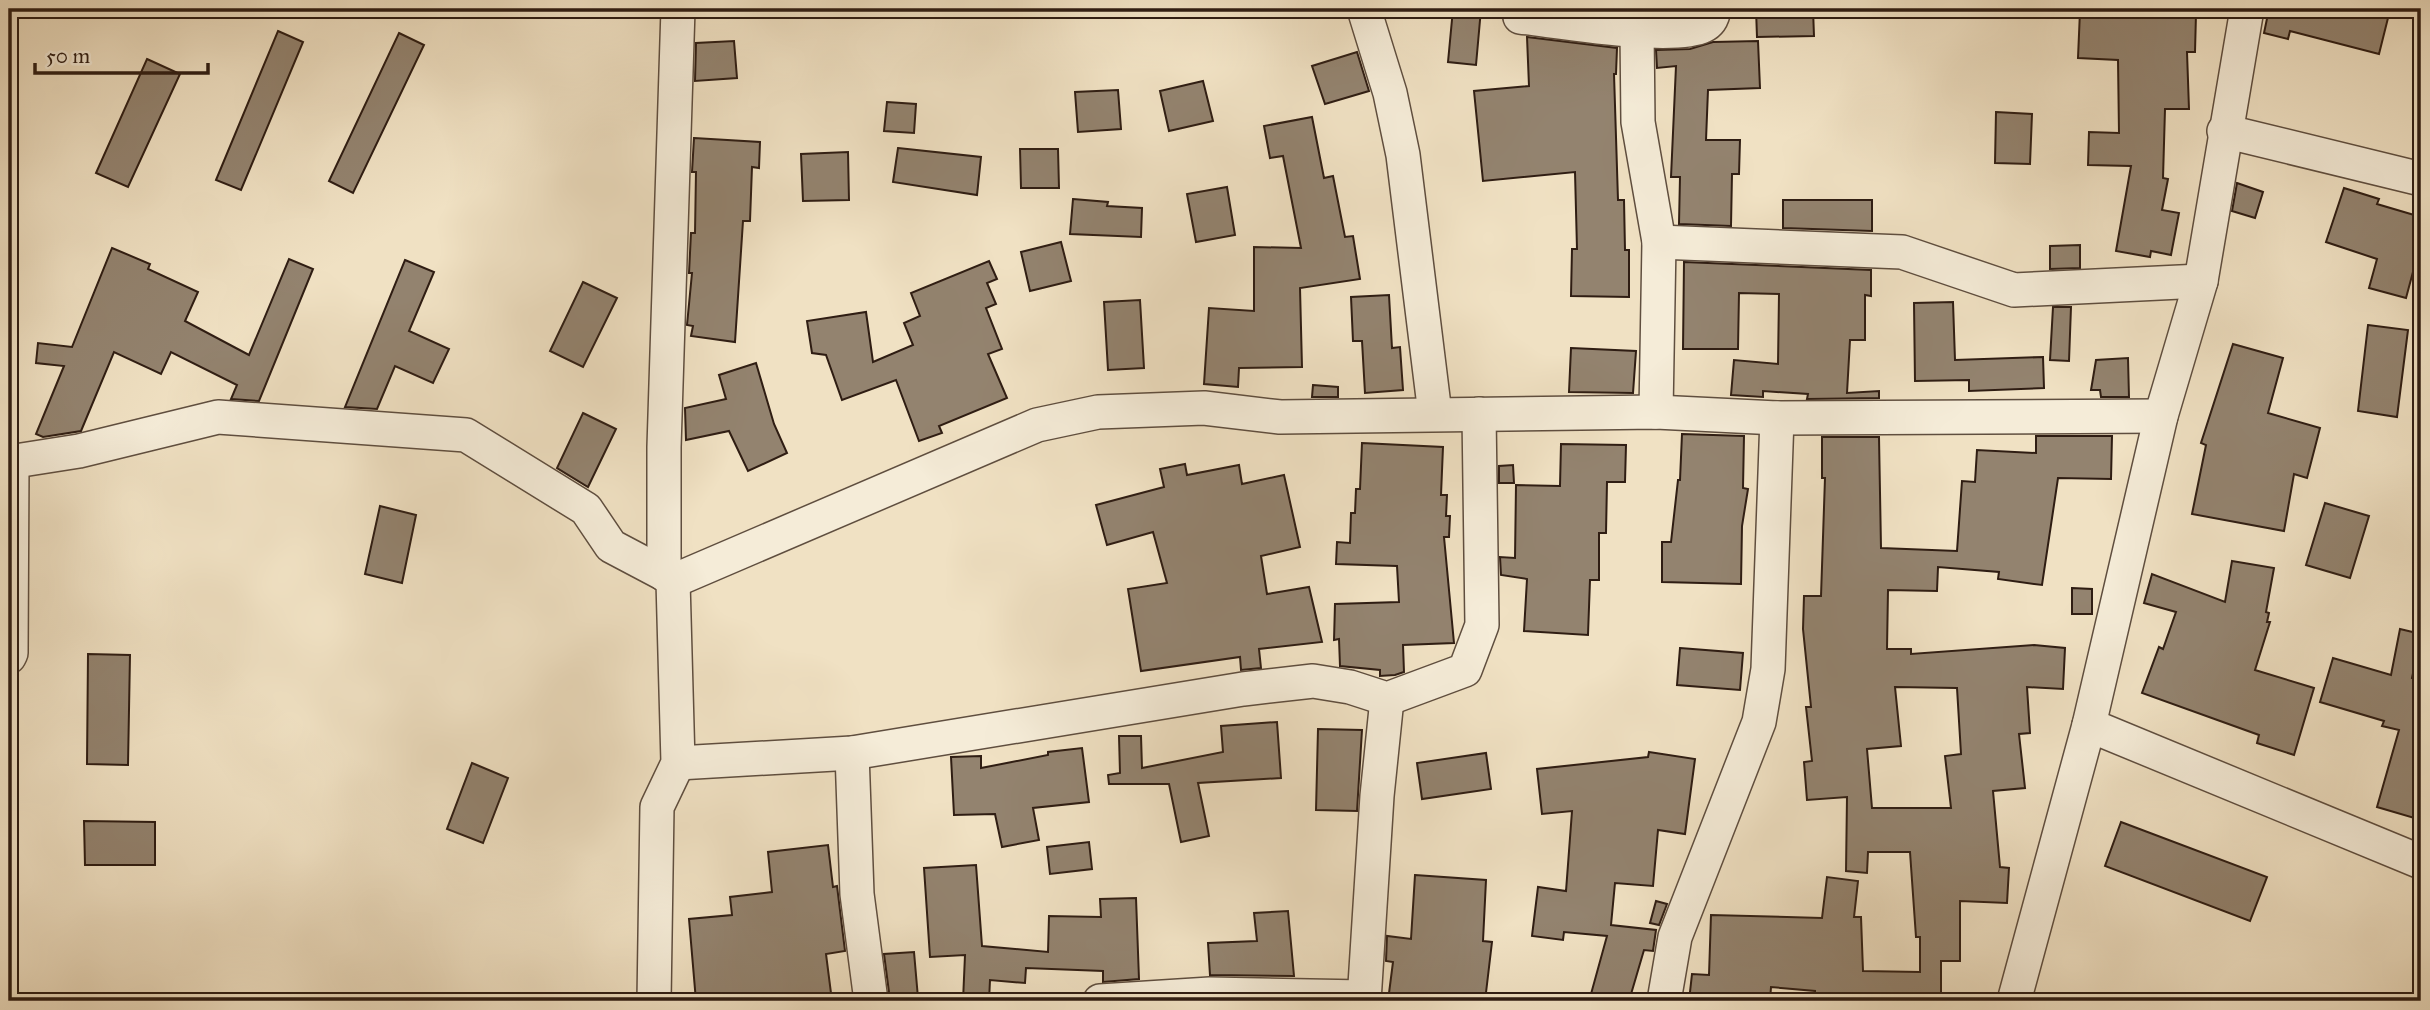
<svg xmlns="http://www.w3.org/2000/svg" width="2430" height="1010" font-family="'IM FELL Great Primer',serif">
<style>
.building{fill:#93836f;stroke:#2f1d13;stroke-width:2;fill-rule:evenodd}
.lines{fill:none;stroke-linecap:round;stroke-linejoin:round}
.minor-casing{stroke:#5f4e3f;stroke-width:36}
.minor{stroke:#f5ecd8;stroke-width:33}
</style>
<rect width="100%" height="100%" fill="#f0e1c3"/>
<filter id="stains"><feTurbulence type="fractalNoise" baseFrequency=".00286" numOctaves="4"/><feColorMatrix values="0 0 0 0 .2 0 0 0 0 .09 0 0 0 0 .02 0 0 0 .5 -.17"/></filter>
<radialGradient id="worn" r=".72"><stop offset=".6" stop-color="#630" stop-opacity="0"/><stop offset="1" stop-color="#630" stop-opacity=".3"/></radialGradient>
<g class="building">
<polygon points="1453,9 1481,9 1476,65 1448,62"/>
<polygon points="1756,9 1813,9 1814,36 1757,37"/>
<polygon points="2269,9 2351,9 2388,18 2379,54 2290,31 2288,39 2264,33"/>
<polygon points="2080,11 2196,14 2195,52 2187,52 2189,109 2165,109 2163,178 2168,179 2162,210 2179,213 2171,255 2151,251 2150,257 2116,251 2131,166 2088,165 2089,132 2119,133 2118,60 2078,58"/>
<polygon points="278,31 303,42 241,190 216,180"/>
<polygon points="399,33 424,45 353,193 329,181"/>
<polygon points="1527,37 1617,48 1616,74 1614,74 1618,200 1624,200 1625,250 1629,250 1629,297 1571,296 1572,249 1577,249 1575,172 1483,181 1474,91 1529,86"/>
<polygon points="734,41 737,78 695,81 696,43"/>
<polygon points="1758,41 1760,88 1708,90 1706,140 1740,140 1739,174 1732,174 1731,226 1679,224 1680,177 1671,177 1676,66 1657,68 1656,50 1690,49 1713,42"/>
<polygon points="1357,52 1369,91 1325,104 1312,66"/>
<polygon points="147,59 180,74 128,187 96,173"/>
<polygon points="1203,81 1213,121 1169,131 1160,91"/>
<polygon points="1118,90 1121,129 1078,132 1075,92"/>
<polygon points="887,102 916,104 914,133 884,131"/>
<polygon points="1996,112 2032,114 2030,164 1995,163"/>
<polygon points="1312,117 1324,178 1333,176 1345,237 1353,236 1360,279 1300,288 1302,367 1239,368 1238,387 1204,384 1209,308 1254,311 1254,247 1301,248 1283,156 1270,158 1264,126"/>
<polygon points="694,138 760,142 759,168 752,167 750,221 743,221 735,342 691,336 693,326 687,325 692,273 689,273 691,233 695,233 696,172 692,172"/>
<polygon points="898,148 981,157 977,195 893,182"/>
<polygon points="1020,149 1058,149 1059,188 1021,188"/>
<polygon points="848,152 849,200 803,201 801,154"/>
<polygon points="2237,183 2263,192 2255,218 2232,211"/>
<polygon points="1227,187 1235,235 1196,242 1187,194"/>
<polygon points="2344,188 2379,199 2377,204 2421,217 2421,242 2406,298 2369,288 2377,259 2326,242"/>
<polygon points="1073,199 1108,202 1107,206 1142,208 1141,237 1070,234"/>
<polygon points="1783,200 1872,200 1872,231 1783,228"/>
<polygon points="1061,242 1071,281 1030,291 1021,252"/>
<polygon points="2080,245 2080,268 2050,269 2050,246"/>
<polygon points="112,248 150,264 148,269 198,292 185,321 249,355 289,259 313,269 259,401 231,399 237,385 171,352 161,374 114,352 81,431 43,437 36,434 64,366 36,363 38,343 72,347"/>
<polygon points="405,260 434,272 409,331 449,349 433,383 395,366 377,409 345,407"/>
<polygon points="989,261 997,279 987,283 996,304 986,308 1002,349 988,354 1007,398 939,426 942,433 919,441 896,380 842,400 826,355 812,353 807,321 866,312 873,362 913,345 904,323 920,316 911,293"/>
<polygon points="1684,262 1871,270 1871,296 1865,295 1865,340 1850,340 1847,393 1879,391 1879,398 1807,399 1808,394 1763,391 1763,397 1731,395 1734,360 1778,364 1779,294 1739,293 1738,349 1683,349"/>
<polygon points="583,282 617,298 583,367 550,351"/>
<polygon points="1389,295 1392,348 1400,347 1403,390 1365,393 1362,341 1353,341 1351,297"/>
<polygon points="1140,300 1144,368 1108,370 1104,302"/>
<polygon points="1953,302 1955,360 2043,357 2044,388 1969,391 1969,380 1915,381 1914,303"/>
<polygon points="2053,307 2071,307 2069,361 2050,360"/>
<polygon points="2368,325 2408,330 2397,417 2358,411"/>
<polygon points="2233,344 2283,358 2268,413 2320,428 2307,478 2294,474 2284,531 2192,514 2206,445 2201,443"/>
<polygon points="1571,348 1636,351 1633,393 1569,392"/>
<polygon points="2128,358 2129,397 2101,397 2100,390 2091,390 2096,360"/>
<polygon points="756,363 774,424 787,453 748,471 729,431 686,440 685,408 726,399 719,375"/>
<polygon points="1313,385 1338,387 1338,397 1312,397"/>
<polygon points="583,413 616,429 588,487 557,468"/>
<polygon points="1682,434 1744,436 1743,488 1748,489 1742,526 1741,584 1662,582 1662,542 1671,542 1678,480 1680,480"/>
<path d="M2036,436H2112L2111,479L2058,478L2042,585L1998,579L1999,572L1938,567L1937,591L1888,590L1887,649H1911V654L2034,645L2065,648L2063,689L2027,687L2030,733L2019,734L2025,788L1993,791L2000,867L2009,868L2007,903L1960,901V961H1941V998L1815,1001V991L1771,987L1770,1001H1689L1692,974L1709,975L1711,915L1822,918L1827,877L1858,881L1854,917H1861L1863,971L1920,972V937H1916L1910,852H1868L1867,873L1846,871L1847,797L1807,800L1804,762L1812,761L1806,707H1811L1803,629L1804,596H1821L1825,478H1822V437H1879L1881,548L1957,551L1962,481L1975,482L1977,450L2036,453ZM1895,687L1957,688L1961,754L1945,756L1951,808H1872L1867,749L1901,746Z"/>
<polygon points="1362,443 1443,447 1441,495 1447,495 1446,516 1450,516 1449,537 1444,537 1454,643 1403,645 1404,672 1395,675 1380,676 1380,670 1340,666 1339,639 1334,640 1335,604 1399,602 1397,566 1336,564 1337,542 1350,543 1351,513 1355,513 1356,489 1360,489"/>
<polygon points="1561,444 1626,445 1625,482 1607,482 1606,533 1599,533 1599,580 1590,580 1588,635 1524,631 1527,579 1501,575 1500,557 1515,558 1516,485 1560,486"/>
<polygon points="1185,464 1187,475 1239,465 1242,484 1284,475 1300,547 1261,556 1267,594 1309,587 1322,642 1259,649 1261,668 1241,670 1240,657 1141,671 1128,589 1167,583 1153,532 1107,545 1096,505 1164,487 1160,469"/>
<polygon points="1513,465 1514,483 1499,483 1499,466"/>
<polygon points="2325,503 2369,516 2350,578 2306,565"/>
<polygon points="380,506 416,515 402,583 365,574"/>
<polygon points="2232,561 2274,568 2266,612 2269,613 2267,622 2270,622 2255,670 2314,688 2294,755 2257,743 2259,735 2142,693 2159,647 2163,649 2176,612 2144,603 2152,574 2225,602"/>
<polygon points="2072,588 2092,589 2092,614 2072,614"/>
<polygon points="2400,629 2421,634 2412,678 2421,681 2421,820 2377,807 2399,730 2382,726 2384,721 2320,702 2333,658 2391,675"/>
<polygon points="1680,648 1743,653 1740,690 1677,685"/>
<polygon points="88,654 130,655 128,765 87,764"/>
<polygon points="1277,722 1281,778 1198,783 1209,836 1181,842 1169,784 1109,784 1108,775 1120,773 1119,736 1141,736 1142,768 1223,752 1221,726"/>
<polygon points="1318,729 1362,730 1357,811 1316,810"/>
<polygon points="1082,748 1089,802 1033,808 1039,840 1002,847 995,814 954,815 951,757 981,756 981,768 1048,755 1048,752"/>
<polygon points="1649,752 1695,759 1685,834 1658,830 1653,886 1615,883 1611,925 1656,930 1653,951 1644,950 1629,1001 1615,1001 1591,994 1607,936 1564,932 1563,940 1532,936 1538,887 1566,891 1572,811 1542,814 1537,769 1648,757"/>
<polygon points="1486,753 1491,789 1422,799 1417,763"/>
<polygon points="472,763 508,778 483,843 447,829"/>
<polygon points="84,821 155,822 155,865 85,865"/>
<polygon points="2121,822 2267,877 2250,921 2105,866"/>
<polygon points="1089,842 1092,869 1050,874 1047,847"/>
<polygon points="828,845 833,887 837,886 845,951 826,954 832,1001 696,1001 689,919 732,915 730,897 772,892 768,852"/>
<polygon points="976,865 982,946 1048,952 1049,916 1101,917 1100,899 1136,898 1139,979 1103,982 1103,971 1026,968 1025,983 990,980 989,1001 963,1001 965,955 930,957 924,868"/>
<polygon points="1415,875 1486,880 1483,941 1492,942 1485,1001 1388,1001 1393,962 1386,961 1387,936 1411,939"/>
<polygon points="1656,901 1667,904 1659,925 1650,923"/>
<polygon points="1288,911 1294,976 1210,975 1208,943 1257,941 1254,913"/>
<polygon points="914,952 918,998 890,1000 884,954"/>
</g>
<g class="lines">
<defs>
<g id="minor">
<polyline points="1364,9 1390,93 1403,155 1435,414"/>
<path d="M1520,17C1557,21 1673,41 1703,26C1710,23 1713,16 1714,9"/>
<polyline points="1637,31 1638,122 1659,242 1656,412"/>
<polyline points="2224,131 2421,179"/>
<polyline points="1659,242 1902,252 2014,290 2201,281"/>
<polyline points="9,462 79,451 218,417 466,435 586,509 611,546 664,574"/>
<polyline points="673,581 1037,425 1098,412 1204,408 1280,417 1656,412 1777,418 2161,416"/>
<polyline points="9,657 11,653 12,462"/>
<polyline points="2089,725 2421,862"/>
<polyline points="852,753 857,894 871,1001"/>
<polyline points="678,763 852,753 1243,689 1313,681 1350,687 1387,699 1465,670 1482,625 1479,414"/>
<polyline points="654,1001 657,807 678,763 673,581 664,574 664,447 678,9"/>
<polyline points="1100,1001 1210,994 1364,997"/>
<polyline points="1364,1001 1377,796 1387,699"/>
<polyline points="1664,1001 1675,937 1759,722 1768,669 1777,418"/>
<polyline points="2014,1001 2089,725 2161,416 2201,281 2247,9"/>
</g>
</defs>
<use href="#minor" class="minor-casing"/>
<use href="#minor" class="minor"/>
</g>
<rect width="2430" height="1010" fill="none" stroke="#f0e1c3" stroke-width="35"/>
<rect x="10" y="10" width="2409" height="989" fill="none" stroke="#2f1d13" stroke-width="3.5"/>
<rect x="18" y="18" width="2395" height="975" fill="none" stroke="#2f1d13" stroke-width="2"/>
<path d="M35 63v10h173v-10" fill="none" stroke="#2f1d13" stroke-width="3.5"/>
<text x="46" y="63" font-size="21" fill="#2f1d13" stroke="#f5ecd8" stroke-width="5" paint-order="stroke">50 m</text>
<rect width="100%" height="100%" filter="url(#stains)"/>
<rect width="100%" height="100%" fill="url(#worn)"/>
</svg>
